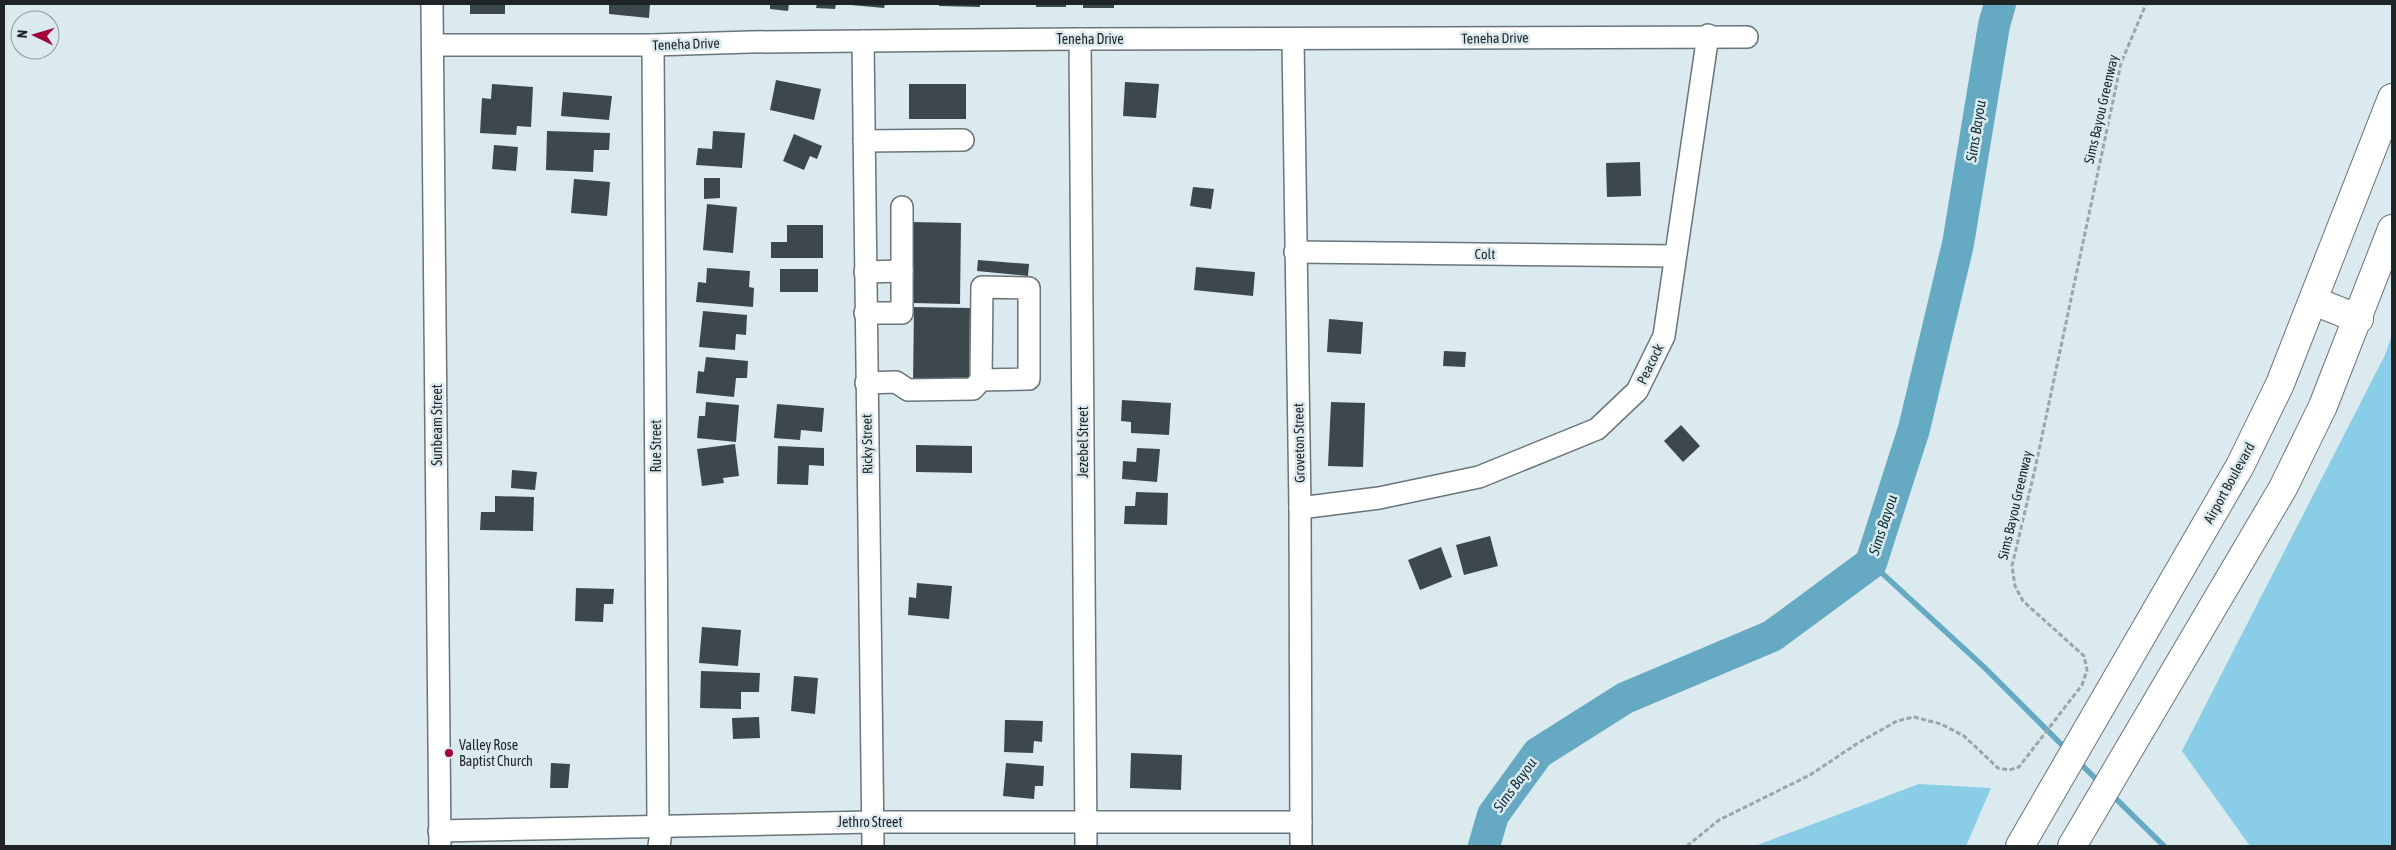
<svg xmlns="http://www.w3.org/2000/svg" width="2396" height="850" font-family="'Asap Condensed',sans-serif">
<style>
.green{fill:#89cde6}
.lines{fill:none;stroke-linecap:round;stroke-linejoin:round}
.stream{stroke:#65aac2;stroke-width:5.5}
.river{stroke:#65aac2;stroke-width:32}
.building{fill:#3c484c}
.minor-casing{stroke:#68757a;stroke-width:24}
.major-casing{stroke:#68757a;stroke-width:30}
.path{stroke:#9aa6aa;stroke-width:3;stroke-dasharray:5 2.5;stroke-linecap:butt}
.minor{stroke:#fff;stroke-width:21}
.major{stroke:#fff;stroke-width:28}
.poi-dot{fill:#a10238;stroke:#dbeaef;stroke-width:2}
.labels{text-anchor:middle;stroke-width:5;stroke-linejoin:round;paint-order:stroke}
.street-label{font-size:14px;fill:#1f2427;stroke:#dbeaef}
.poi-label{font-size:14px;fill:#1f2427;stroke:#dbeaef;text-anchor:start}
.water-label{font-size:15px;font-style:italic;fill:#0e2f3a;stroke:#dbeaef}
</style>
<rect width="100%" height="100%" fill="#dbeaef"/>
<g class="green">
<polygon points="2392,335 2392,846 2250,846 2182,751 2385,355"/>
<polygon points="1919,784 1991,788 1966,846 1755,846"/>
</g>
<g class="lines">
<g class="stream">
<polyline points="1871,563 1984,667 2067,750"/>
<polyline points="2078,761 2100,783"/>
<polyline points="2110,793 2164,846"/>
</g>
<polyline class="river" points="1484,846 1493,815 1538,753 1625,698 1772,636 1871,563 1914,429 1958,244 1994,25 2000,4"/>
</g>
<g class="building">
<rect x="470" y="4" width="35" height="10"/>
<polygon points="609,4 650,4 649,18 609,14"/>
<polygon points="770,4 789,4 788,11 770,9"/>
<polygon points="817,4 836,4 835,9 816,8"/>
<polygon points="840,4 885,4 884,8"/>
<polygon points="939,4 980,4 980,7 939,6"/>
<rect x="1036" y="4" width="30" height="3"/>
<rect x="1083" y="4" width="31" height="4"/>
<polygon points="776,80 821,89 814,120 770,110"/>
<polygon points="1125,82 1159,84 1156,118 1123,116"/>
<polygon points="492,84 533,87 531,127 517,126 516,135 480,133 482,98 491,99"/>
<rect x="909" y="84" width="57" height="35"/>
<polygon points="563,92 612,96 609,120 561,116"/>
<polygon points="547,131 610,133 609,150 594,150 593,172 546,170"/>
<polygon points="713,131 745,133 742,168 696,165 698,148 712,149"/>
<polygon points="794,134 822,146 817,159 810,156 804,170 783,161"/>
<polygon points="494,145 518,147 516,171 492,169"/>
<polygon points="1640,162 1641,196 1607,197 1606,163"/>
<polygon points="704,178 720,178 720,198 704,199"/>
<polygon points="574,179 610,182 607,216 571,213"/>
<polygon points="1193,187 1214,189 1211,209 1190,206"/>
<polygon points="707,204 737,207 733,253 703,250"/>
<polygon points="912,222 961,223 960,304 911,303"/>
<polygon points="787,225 823,225 823,258 771,258 771,242 787,242"/>
<polygon points="978,260 1029,264 1028,276 977,271"/>
<polygon points="1196,267 1255,272 1253,296 1194,290"/>
<polygon points="707,268 750,271 749,287 754,288 753,307 696,302 698,282 706,283"/>
<rect x="780" y="269" width="38" height="23"/>
<polygon points="914,307 970,308 969,384 913,384"/>
<polygon points="703,311 747,315 746,335 736,334 735,350 699,347"/>
<polygon points="1329,319 1363,322 1361,354 1327,352"/>
<polygon points="1444,351 1466,352 1465,367 1443,366"/>
<polygon points="706,357 748,361 747,378 736,378 734,397 696,393 698,371 704,372"/>
<polygon points="1122,400 1171,403 1169,435 1131,433 1131,422 1121,421"/>
<polygon points="706,402 739,405 736,442 697,438 699,416 705,416"/>
<polygon points="1331,402 1365,403 1363,467 1328,466"/>
<polygon points="777,404 824,408 822,432 801,430 800,440 774,438"/>
<polygon points="1681,425 1700,446 1683,462 1664,441"/>
<polygon points="735,444 739,476 723,478 724,483 702,486 697,449"/>
<polygon points="916,445 972,446 972,473 916,472"/>
<polygon points="778,446 824,448 824,466 809,465 808,485 777,484"/>
<polygon points="1137,448 1160,449 1157,482 1122,479 1123,461 1136,462"/>
<polygon points="512,470 537,472 535,490 511,488"/>
<polygon points="1136,492 1168,493 1167,525 1124,524 1125,506 1135,506"/>
<polygon points="495,496 534,497 533,531 480,530 481,512 495,512"/>
<polygon points="1490,536 1498,566 1464,575 1456,545"/>
<polygon points="1441,547 1452,577 1420,590 1408,560"/>
<polygon points="917,583 952,586 949,619 908,615 909,597 916,598"/>
<polygon points="576,588 614,589 613,604 604,604 603,622 575,621"/>
<polygon points="702,627 741,630 738,666 699,663"/>
<polygon points="701,671 760,673 759,692 741,692 741,709 700,708"/>
<polygon points="794,676 818,678 815,714 791,711"/>
<polygon points="759,717 760,738 733,739 732,718"/>
<polygon points="1005,720 1043,721 1042,742 1034,741 1033,753 1004,752"/>
<polygon points="1131,753 1182,755 1181,790 1130,788"/>
<polygon points="551,763 570,764 568,788 550,788"/>
<polygon points="1006,763 1044,766 1043,786 1035,786 1034,799 1003,796"/>
</g>
<g class="lines">
<defs>
<g id="minor">
<polyline points="432,4 440,846"/>
<polyline points="1080,39 1086,846"/>
<polyline points="1293,40 1300,508 1301,846"/>
<polyline points="863,41 873,846"/>
<polyline points="434,45 653,45 750,42 1080,39 1747,37"/>
<polyline points="653,45 658,820 662,825 659,846"/>
<polyline points="864,141 963,140"/>
<polyline points="1295,252 1675,256"/>
<polyline points="865,272 902,271"/>
<polyline points="865,313 902,313 902,207"/>
<polyline points="866,383 896,382 908,390 973,389 981,380 1029,379 1029,288 982,287 981,380"/>
<polyline points="1300,508 1379,498 1479,477 1597,429 1637,391 1664,336 1708,35"/>
<polyline points="439,831 872,822 1301,822"/>
</g>
<g id="major">
<polyline points="2314,301 2359,319"/>
<polyline points="2020,846 2240,466 2280,384 2392,98"/>
<polyline points="2072,846 2283,488 2323,406 2392,229"/>
</g>
</defs>
<use href="#minor" class="minor-casing"/>
<use href="#major" class="major-casing"/>
<polyline class="path" points="1687,846 1719,820 1810,775 1858,743 1897,721 1914,717 1941,724 1964,736 1998,768 2009,770 2019,767 2082,685 2087,670 2084,656 2023,601 2015,586 2012,566 2035,469 2121,63 2146,4"/>
<use href="#minor" class="minor"/>
<use href="#major" class="major"/>
</g>
<circle class="poi-dot" cx="449" cy="753" r="5"/>
<g class="labels">
<g class="street-label">
<text transform="translate(1495 38) rotate(-1)" y="5">Teneha Drive</text>
<text x="1090" y="44">Teneha Drive</text>
<text transform="translate(686 44) rotate(-2)" y="5">Teneha Drive</text>
<text transform="translate(2101 109) rotate(-77)" y="5">Sims Bayou Greenway</text>
<text transform="translate(1485 254) rotate(1)" y="5">Colt</text>
<text transform="translate(1650 364) rotate(-64)" y="5">Peacock</text>
<text transform="translate(437 425) rotate(-90)" y="5">Sunbeam Street</text>
<text transform="translate(1083 442) rotate(-90)" y="5">Jezebel Street</text>
<text transform="translate(1299 443) rotate(-91)" y="5">Groveton Street</text>
<text transform="translate(867 444) rotate(-91)" y="5">Ricky Street</text>
<text transform="translate(656 446) rotate(-90)" y="5">Rue Street</text>
<text transform="translate(2229 483) rotate(-61)" y="5">Airport Boulevard</text>
<text transform="translate(2015 505) rotate(-77)" y="5">Sims Bayou Greenway</text>
<text x="870" y="827">Jethro Street</text>
</g>
<g class="poi-label">
<text x="459" y="750">Valley Rose<tspan x="459" dy="16">Baptist Church</tspan></text>
</g>
<g class="water-label">
<text transform="translate(1976 131) rotate(-81)" y="5">Sims Bayou</text>
<text transform="translate(1883 525) rotate(-72)" y="5">Sims Bayou</text>
<text transform="translate(1515 785) rotate(-54)" y="5">Sims Bayou</text>
</g>
</g>
<rect width="2396" height="850" fill="none" stroke="#1f2427" stroke-width="10"/>
<g transform="translate(35 35) rotate(275)"><circle r="24" fill="#dbeaef" stroke="#909b9f"/>
<path d="M0-4L9 19L0 12L-9 19Z" fill="#a10238"/>
<text y="-8" font-size="14" font-weight="bold" text-anchor="middle" fill="#1f2427">N</text>
</g>
</svg>
